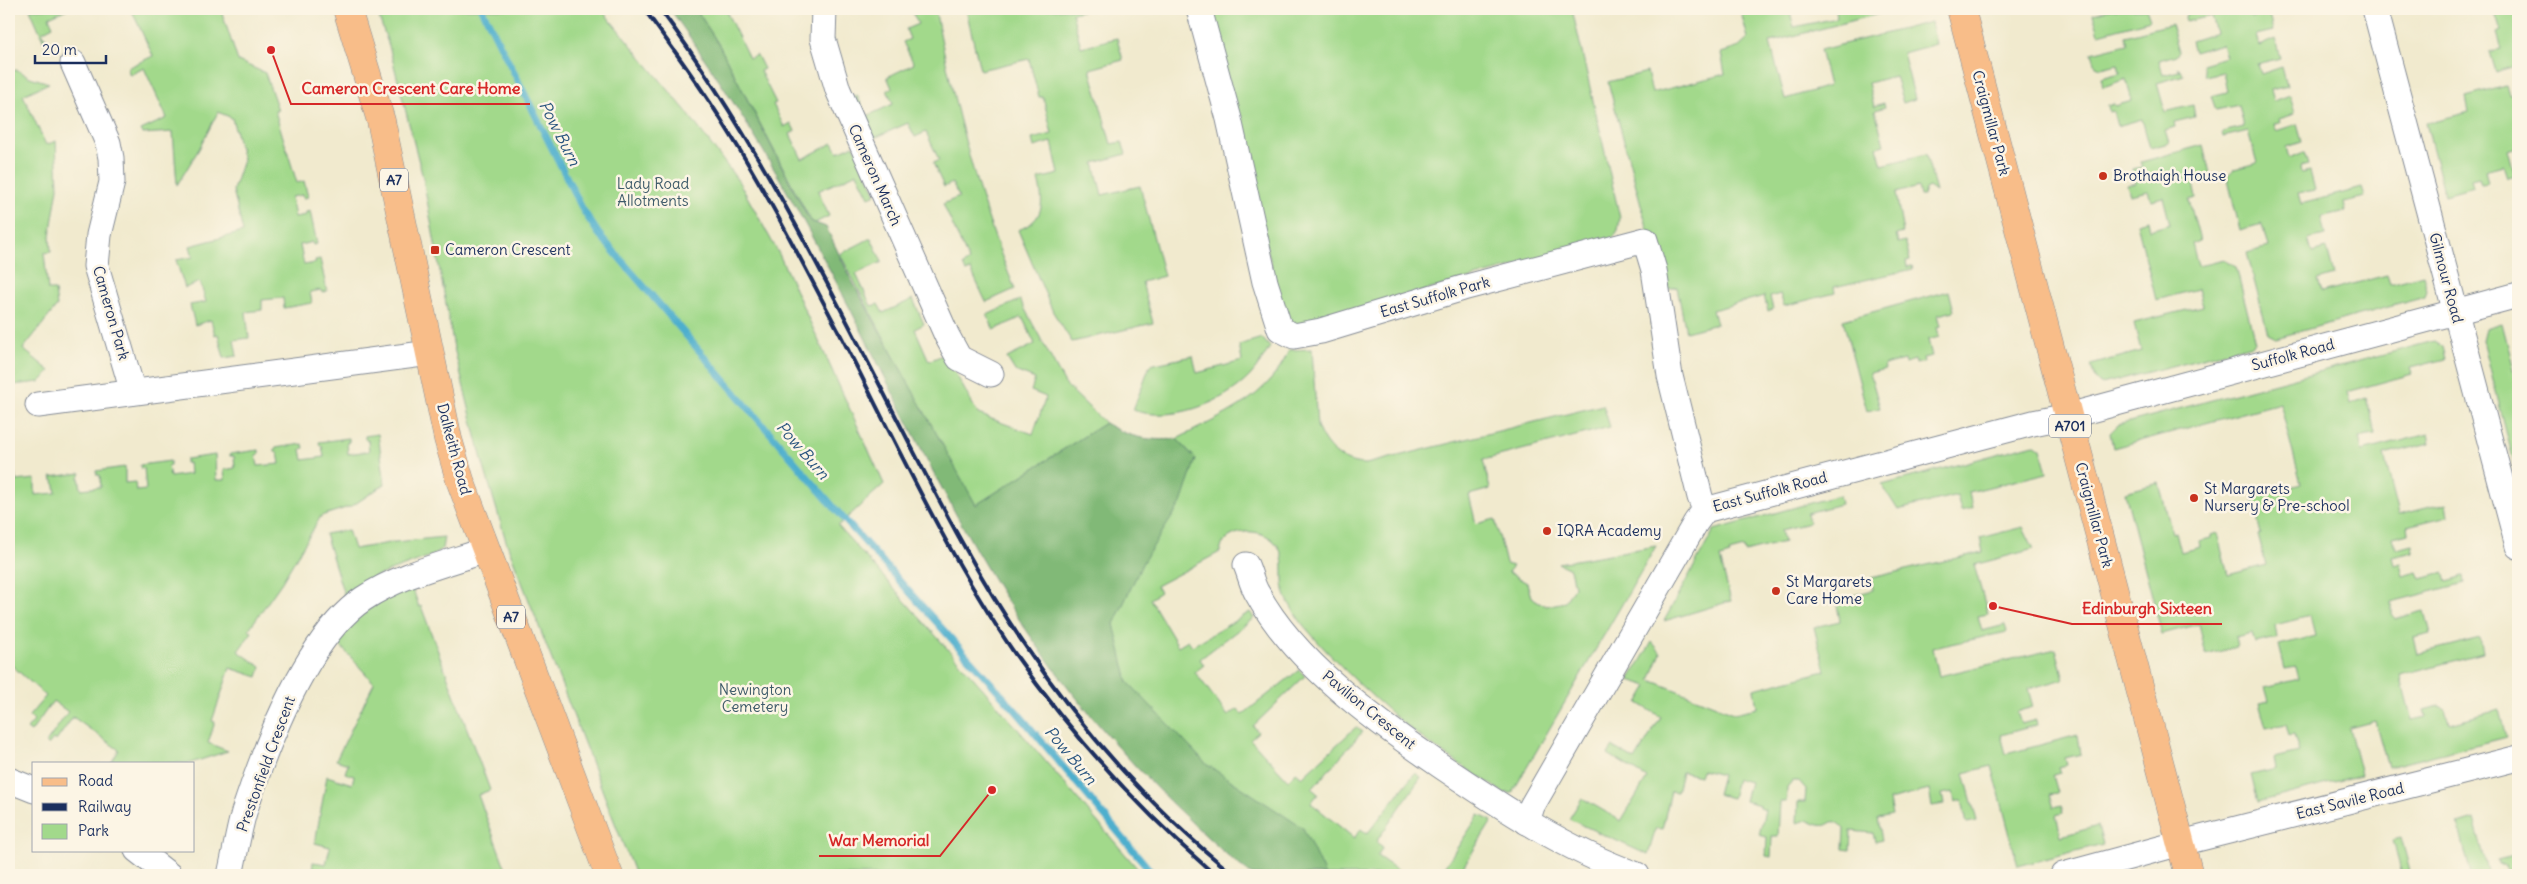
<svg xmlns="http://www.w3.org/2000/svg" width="2527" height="884" font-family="Delius,sans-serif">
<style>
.green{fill:#a2d98b;stroke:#5e8474}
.forest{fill:#81b977;stroke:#4e746a}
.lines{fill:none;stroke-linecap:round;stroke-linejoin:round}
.stream{stroke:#4eafcd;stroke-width:7}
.minor-casing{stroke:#868c96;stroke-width:27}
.major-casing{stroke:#868c96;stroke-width:29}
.minor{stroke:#fff;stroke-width:25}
.major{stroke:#f8bd89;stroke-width:28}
.rail{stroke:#1b2f5e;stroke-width:4}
.poi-dot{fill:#c8321e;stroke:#fcf5e5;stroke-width:2}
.labels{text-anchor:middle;stroke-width:5;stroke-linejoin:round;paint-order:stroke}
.shield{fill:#fcf5e5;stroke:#5e6a86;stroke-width:1}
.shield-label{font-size:14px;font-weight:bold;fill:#1b2f5e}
.street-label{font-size:15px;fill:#1b2f5e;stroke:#fcf5e5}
.poi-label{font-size:15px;fill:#1b2f5e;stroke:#fcf5e5;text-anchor:start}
.park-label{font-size:15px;fill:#3d5a69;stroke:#fcf5e5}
.water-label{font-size:16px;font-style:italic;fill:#2a557f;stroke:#fcf5e5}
.leader{fill:none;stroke:#d62828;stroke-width:2}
.callout-dot{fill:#d62828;stroke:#fcf5e5;stroke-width:2}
.callout-label{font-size:16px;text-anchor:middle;font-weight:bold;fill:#d62828;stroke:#fcf5e5;stroke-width:5;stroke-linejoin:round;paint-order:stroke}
</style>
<rect width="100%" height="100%" fill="#fcf5e5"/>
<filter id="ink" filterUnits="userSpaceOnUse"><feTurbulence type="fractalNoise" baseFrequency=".02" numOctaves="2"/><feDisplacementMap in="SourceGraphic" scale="10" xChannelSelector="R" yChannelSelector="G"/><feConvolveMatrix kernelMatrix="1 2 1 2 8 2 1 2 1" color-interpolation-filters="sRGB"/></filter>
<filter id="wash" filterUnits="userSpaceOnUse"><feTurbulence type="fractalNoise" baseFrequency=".0096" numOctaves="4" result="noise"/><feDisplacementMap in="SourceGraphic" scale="20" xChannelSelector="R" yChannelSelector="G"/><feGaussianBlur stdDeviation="1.12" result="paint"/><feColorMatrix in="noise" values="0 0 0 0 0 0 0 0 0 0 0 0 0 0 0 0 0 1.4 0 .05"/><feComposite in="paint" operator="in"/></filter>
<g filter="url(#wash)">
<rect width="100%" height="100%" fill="#f1eace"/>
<g class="green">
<polygon points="30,9 67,9 49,17 53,26 42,32 48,43 45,44"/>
<polygon points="131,9 224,9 222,13 238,61 265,73 278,110 275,111 297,183 304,181 308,197 303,198 302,195 291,197 295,217 306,215 306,212 310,211 317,244 313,245 312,242 300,245 304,265 316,263 315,260 320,259 327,291 322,293 321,290 310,292 312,303 284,308 283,298 262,300 262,310 246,312 249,338 234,340 237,356 224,358 218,334 215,335 211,320 195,325 190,305 206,302 200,282 185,288 176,260 193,257 190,246 243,232 233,190 243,160 232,118 218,112 199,149 177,185 173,132 143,134 141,130 167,118 144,68 130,75 127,68 153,56"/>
<polygon points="376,9 600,9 606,15 686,111 739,182 779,254 884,484 838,526 986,692 1143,875 635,875 506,541 482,460 454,348 423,178 389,46"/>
<polygon points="696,9 725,9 749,58 757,55 764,69 760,71 776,103 773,104 784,127 791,123 795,131 790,134 802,159 833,143 838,152 854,145 876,194 869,197 857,173 818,191 829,216 815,223 811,221 719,45"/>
<path d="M911,9H935C954,103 977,200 1015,289L986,302L971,270L966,272L963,265L969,261L943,204L959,197L952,183L944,187L933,163L939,160L926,132L915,137L908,123L872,139L853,97L857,95L867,116L893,104L887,90L892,88L887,77L914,64L903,42L910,39L906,29L918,24Z"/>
<path d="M966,9H1090L1072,13L1081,47L1117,38L1123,60L1090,69L1111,144L1122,142L1126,154L1094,163L1102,195L1140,186L1164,276L1142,282L1153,323L1072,342L1053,312L1018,230C1045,220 1044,203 1038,179L1059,174L1052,142L1034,147L1032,139L1052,134L1043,97H1039L1029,59L980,70Z"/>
<polygon points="1208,9 1572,9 1620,218 1618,230 1612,240 1287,328"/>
<polygon points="1740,9 1789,9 1794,27 1837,18 1836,9 1889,9 1890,11 1770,42 1785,99 1829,86 1820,50 1931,22 1936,44 1903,53 1915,99 1903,103 1895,76 1868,83 1874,106 1884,103 1885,107 1875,110 1884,145 1877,147 1882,165 1926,154 1936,192 1929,187 1925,189 1923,196 1920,196 1918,187 1896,193 1903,233 1896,235 1898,243 1905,241 1910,260 1906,261 1907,267 1912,266 1913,269 1834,287 1835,293 1784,306 1780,294 1770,297 1773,309 1768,311 1764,296 1720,308 1712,310 1716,324 1686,332 1677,287 1664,290 1608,82 1647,72 1652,93 1725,74 1721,53 1737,48 1748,38"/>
<polygon points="2112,9 2146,9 2150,20 2099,34 2093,14"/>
<polygon points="2192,9 2249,9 2252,18 2268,11 2273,31 2256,35 2259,46 2275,39 2280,58 2258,64 2261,74 2282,67 2287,86 2271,90 2274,101 2290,95 2295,114 2279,119 2280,123 2274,124 2276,131 2297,124 2302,142 2286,147 2289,158 2304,152 2308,165 2300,167 2301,173 2310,171 2315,190 2298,193 2301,204 2362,188 2365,197 2344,202 2346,211 2321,217 2325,235 2308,239 2312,253 2327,249 2334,275 2318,280 2322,292 2387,275 2390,284 2423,275 2427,290 2425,297 2276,338 2268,334 2247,253 2268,247 2262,224 2240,230 2227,176 2234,169 2257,163 2248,131 2223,137 2222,132 2244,127 2239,105 2216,110 2211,96 2227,92 2223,72 2205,76 2202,64 2226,57 2222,44 2194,52 2191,41 2216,33 2211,16 2186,22 2185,18 2188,10"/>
<polygon points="2504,9 2518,9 2518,65 2495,72 2489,52 2502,49 2497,33 2501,31 2495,12"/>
<polygon points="2171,24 2179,51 2176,55 2159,60 2163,75 2179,71 2178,67 2184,75 2157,83 2165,112 2193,105 2195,117 2174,122 2175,127 2165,130 2169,143 2150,148 2142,119 2117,126 2113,111 2109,112 2108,105 2114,103 2115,106 2132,101 2126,79 2103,87 2101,78 2120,73 2118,64 2101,68 2096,66 2092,53 2127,44 2125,36"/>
<polygon points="17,70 30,77 49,83 23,95 46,145 56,141 58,188 50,236 51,252 44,253 48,290 55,290 57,306 23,349 50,371 40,382 13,385 9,417 9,71"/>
<polygon points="2506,86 2509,95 2518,92 2518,146 2508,149 2515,175 2507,177 2503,165 2485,170 2488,183 2481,184 2479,177 2471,179 2473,187 2445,195 2426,123 2469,112 2466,97"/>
<polygon points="2203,145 2211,178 2193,184 2196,198 2189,200 2200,241 2192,244 2198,266 2225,260 2236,266 2255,342 2252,345 2102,384 2095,379 2091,365 2141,351 2134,323 2203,306 2198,289 2156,300 2137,223 2148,220 2150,230 2170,224 2163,197 2151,200 2148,191 2130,195 2127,185 2136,183 2132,169 2143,167 2141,162"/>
<polygon points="871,238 882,262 856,274 871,306 878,304 883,313 913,299 924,324 915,329 929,361 945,354 978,414 1033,434 1046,397 1031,391 1035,379 1015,371 1007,358 1035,344 1022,317 994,330 987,315 1020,300 1065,384 1105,423 976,505 934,433 840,254"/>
<polygon points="1949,291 1954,311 1938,315 1941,326 1937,327 1939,337 1928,340 1932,356 1923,358 1924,362 1916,364 1915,360 1905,363 1904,360 1884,365 1885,369 1870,373 1880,408 1867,411 1843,320"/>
<polygon points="2502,323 2518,385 2518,479 2483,340 2486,328"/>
<path d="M1262,338L1270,347C1264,357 1258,367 1250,376C1223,404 1170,423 1133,410L1150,365L1193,356L1197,373L1242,361L1239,345Z"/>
<polygon points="2434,341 2443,347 2446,359 2410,368 2412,374 2347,392 2350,404 2366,398 2376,435 2359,437 2362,451 2428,434 2430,443 2384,455 2399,515 2446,503 2448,516 2407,526 2408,533 2393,537 2396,549 2412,545 2413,552 2392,557 2394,565 2400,563 2403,576 2418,572 2421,579 2443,573 2446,581 2464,576 2465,583 2391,602 2391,614 2395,619 2424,611 2430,634 2413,638 2417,654 2480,638 2483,653 2400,675 2412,720 2426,717 2424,710 2438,706 2445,709 2449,723 2499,710 2506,737 2388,767 2375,721 2349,728 2361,775 2258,802 2251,775 2276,769 2274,758 2299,752 2294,734 2289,735 2286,724 2266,728 2259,703 2269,701 2265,687 2299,679 2296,667 2285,669 2279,645 2315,636 2310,616 2275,625 2277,638 2255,643 2252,633 2235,637 2237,647 2206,655 2199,624 2162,634 2125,492 2159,483 2172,533 2176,532 2181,552 2200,547 2199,541 2211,538 2211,535 2217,533 2228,575 2266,565 2258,535 2261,534 2252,497 2301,484 2280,403 2113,448 2110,433 2118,425"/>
<path d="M1312,349L1317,426C1325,448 1342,464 1366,464L1603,405L1610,427L1483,460L1490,489L1469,495L1476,524L1495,519L1506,564L1513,566L1508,572L1527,583L1531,597L1546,606L1565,602L1574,587L1570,569L1558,563L1656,546L1512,793H1504C1477,775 1449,758 1422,738C1382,707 1337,665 1304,626C1298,618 1290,606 1286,597C1278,576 1291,553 1270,538C1254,527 1223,530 1220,552L1156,586L1160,592L1150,599L1178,646L1188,640L1192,646L1250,612L1254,618L1200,659L1204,665L1195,672L1228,716L1238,709L1242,715L1299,670L1305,676L1253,726L1258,732L1250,739L1288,780L1296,772L1302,777L1356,727L1362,732L1312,789L1318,794L1311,803L1354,838L1361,829L1367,834L1415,773L1421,777L1376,842L1383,847L1377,856L1405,875H1278L1075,661L1196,459L1177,439C1222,415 1268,400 1289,350Z"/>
<polygon points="378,434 385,484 352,506 321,516 282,582 249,629 252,632 238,651 261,667 258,677 230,668 212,721 215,722 208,743 228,751 191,763 111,763 119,750 73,717 56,741 53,739 48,745 46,743 68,712 53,701 31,732 27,729 34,721 29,716 46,696 9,663 9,439 16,481 35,479 35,495 56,493 54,480 52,480 51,477 81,473 79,477 81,489 101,487 100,475 97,475 96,471 125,467 125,483 135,482 136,491 146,490 144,468 141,469 140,465 170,461 170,465 168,466 170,477 190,474 189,463 186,463 186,459 215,455 216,480 225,480 224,470 235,468 234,456 230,456 230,454 259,450 259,454 256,455 258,466 280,464 278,452 275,452 275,448 303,444 304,448 301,449 303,460 324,457 322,446 320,446 319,442 349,438 349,442 347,442 348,454 369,451 368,440 365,439 365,436"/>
<polygon points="2034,444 2041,449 2047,473 1969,492 1972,508 1961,511 1957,495 1898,510 1882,485"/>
<polygon points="1839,495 1841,504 1807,513 1809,523 1781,530 1784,542 1745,552 1744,548 1729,552 1730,555 1720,558 1731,601 1664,621 1714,530"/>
<path d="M2023,527L2034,549L1974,565L1988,614L1978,616L1982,631L2005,625L2007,632L1933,648L1939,676L2056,649L2064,679L2028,689L2033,707L2017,712L2021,724L2036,720L2037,725L2001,735L2006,754L2078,735L2081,754L2065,758L2067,765L2058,767L2060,773L2053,775L2058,793L2050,794L2054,807L2061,805L2063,813L2056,815L2061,836L2098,826L2103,844L2018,866L1992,766L1964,773L1977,821L1967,823L1962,800L1955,802L1953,792L1942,794L1944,804L1932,806L1929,790L1889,800L1892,815L1878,818L1882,840L1875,842L1873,833L1851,831L1850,850L1843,849L1844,829L1837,822C1831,821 1831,823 1826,825C1819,827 1812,822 1806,820L1797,823L1798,802H1805L1806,789L1799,781H1793L1787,788L1786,802H1780L1778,836H1772L1771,857L1766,856L1767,837L1759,835L1765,810L1760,808V805L1745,801L1750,782L1737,779L1732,798L1717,794L1722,775L1702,770L1700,776L1682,772L1677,792L1671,791L1662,829L1656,828L1648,855L1569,819L1582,798L1621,821L1647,778L1608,754L1613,747L1635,760L1661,717L1638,703L1648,686L1629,680L1652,642L1661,653L1650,680L1734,713L1757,708L1754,689L1825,671L1814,627L1840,621L1836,600L1873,590L1871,578L1983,552L1980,538Z"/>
<polygon points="348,530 354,549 395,542 444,537 442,549 436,554 374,577 344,595 325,534"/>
<path d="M412,586L419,607L421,606L490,790L478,795L508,875H312L313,862L326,864L330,847L315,843L327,776L352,784L354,776L345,773L348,764L336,760L374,683L338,643C354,614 382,599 412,586Z"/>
<polygon points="1479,815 1492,821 1458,875 1439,875"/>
<polygon points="2474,819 2489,875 2471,875 2458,824"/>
<polygon points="2401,838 2411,875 2402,875 2393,840"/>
<polygon points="2514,856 2518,875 2507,875 2505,867 2498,864 2497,860"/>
</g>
<path class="forest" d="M670,9H696L719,45L810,221L826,227L852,281L976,505L1105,423C1131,438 1147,441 1177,439L1196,459L1181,503L1143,562L1114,624L1128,682L1206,764L1303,828L1325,875H1252C1228,857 1206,836 1185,816C1104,739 1035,652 979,555C919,452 870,342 812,237C770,158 722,82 670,9Z"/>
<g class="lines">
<polyline class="stream" points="482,9 583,210 598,233 844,519 1017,712 1154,875"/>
</g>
</g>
<g filter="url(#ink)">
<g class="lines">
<defs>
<g id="minor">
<polyline points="824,9 823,39 838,90 947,336 959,358 991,374"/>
<polyline points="1199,9 1229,119 1265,282 1280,329 1294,336 1321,331 1463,288 1645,240 1654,270 1670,376 1700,497 1705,510"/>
<polyline points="2375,9 2518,546"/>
<polyline points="73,63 108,143 111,158 112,182 99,235 96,266 133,392"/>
<polyline points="38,405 430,353"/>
<path d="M1246,565C1250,574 1252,585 1257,593C1295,663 1377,722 1441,766C1503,808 1567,850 1637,875"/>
<polyline points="9,780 34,790"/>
<polyline points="1527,822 1532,806 1696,522 1705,510 2033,423 2068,416 2518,295"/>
<polyline points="137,850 169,875"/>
<path d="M230,875C235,854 238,833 244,812C265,748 306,638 363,599C399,575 445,564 486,550"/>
<polyline points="2063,875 2181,843 2518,758"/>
</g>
<g id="major">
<polyline points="347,9 381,121 448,439 460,480 609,875"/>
<polyline points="1961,9 2189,875"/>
</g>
</defs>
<use href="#minor" class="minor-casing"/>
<use href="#major" class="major-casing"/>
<use href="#minor" class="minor"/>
<use href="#major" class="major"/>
<g class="rail">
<path d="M644,9C674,50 704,91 730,134C770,198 804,266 839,332C895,441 946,553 1015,654C1073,737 1139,809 1215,875"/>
<path d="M660,9C753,134 823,274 894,413C935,493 975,573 1026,647C1084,733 1153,810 1234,875"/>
</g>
</g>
</g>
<g class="poi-dot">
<circle cx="2103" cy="176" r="5"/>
<rect x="430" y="245" width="10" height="10" rx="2.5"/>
<circle cx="2194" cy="498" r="5"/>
<circle cx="1547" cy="531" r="5"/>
<circle cx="1776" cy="591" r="5"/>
</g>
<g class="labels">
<g class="shield">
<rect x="380" y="168.5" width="28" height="23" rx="4"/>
<rect x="2049" y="414.5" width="42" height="23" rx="4"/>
<rect x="497" y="605.5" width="28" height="23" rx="4"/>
</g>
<g class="shield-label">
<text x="394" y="185">A7</text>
<text x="2070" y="431">A701</text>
<text x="511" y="622">A7</text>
</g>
<g class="street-label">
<text transform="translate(1991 123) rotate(75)" y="5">Craigmillar Park</text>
<text transform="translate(875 175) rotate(66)" y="5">Cameron March</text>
<text transform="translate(2446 278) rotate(75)" y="5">Gilmour Road</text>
<text transform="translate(1435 297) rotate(-16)" y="5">East Suffolk Park</text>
<text transform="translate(111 313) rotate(74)" y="5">Cameron Park</text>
<text transform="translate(2293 355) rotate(-15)" y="5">Suffolk Road</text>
<text transform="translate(454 449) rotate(75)" y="5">Dalkeith Road</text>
<text transform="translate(1770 492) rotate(-15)" y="5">East Suffolk Road</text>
<text transform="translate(2094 515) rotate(75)" y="5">Craigmillar Park</text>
<text transform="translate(1369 710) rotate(39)" y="5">Pavilion Crescent</text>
<text transform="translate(266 764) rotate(-70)" y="5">Prestonfield Crescent</text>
<text transform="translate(2350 801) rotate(-14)" y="5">East Savile Road</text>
</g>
<g class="poi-label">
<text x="2113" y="181">Brothaigh House</text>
<text x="445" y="255">Cameron Crescent</text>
<text x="2204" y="494">St Margarets<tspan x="2204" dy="17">Nursery &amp; Pre-school</tspan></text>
<text x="1557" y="536">IQRA Academy</text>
<text x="1786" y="587">St Margarets<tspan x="1786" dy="17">Care Home</tspan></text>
</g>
<g class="park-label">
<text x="653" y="189">Lady Road<tspan x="653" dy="17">Allotments</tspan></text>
<text x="755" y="695">Newington<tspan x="755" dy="17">Cemetery</tspan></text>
</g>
<g class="water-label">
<text transform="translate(560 133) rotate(63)" y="6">Pow Burn</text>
<text transform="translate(803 450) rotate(49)" y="6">Pow Burn</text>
<text transform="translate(1071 755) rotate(50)" y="6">Pow Burn</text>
</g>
</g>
<path class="leader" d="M271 50L291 104H530M1993 606L2072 624H2222M992 790L940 856H819"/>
<g class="callout-dot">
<circle cx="271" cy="50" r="5"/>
<circle cx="1993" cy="606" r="5"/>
<circle cx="992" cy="790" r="5"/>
</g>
<g class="callout-label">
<text x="411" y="94">Cameron Crescent Care Home</text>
<text x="2147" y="614">Edinburgh Sixteen</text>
<text x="879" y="846">War Memorial</text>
</g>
<rect width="2527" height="884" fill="none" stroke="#fcf5e5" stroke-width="30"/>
<rect x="32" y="762" width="162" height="90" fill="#fcf5e5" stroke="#a2a6af"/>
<rect x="42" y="778" width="25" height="8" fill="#f8bd89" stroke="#a2a6af"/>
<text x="78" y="786" font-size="15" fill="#1b2f5e">Road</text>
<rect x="42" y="803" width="25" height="8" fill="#1b2f5e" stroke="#a2a6af"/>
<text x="78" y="812" font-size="15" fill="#1b2f5e">Railway</text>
<rect x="42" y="824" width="25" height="15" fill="#a2d98b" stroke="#a2a6af"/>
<text x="78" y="836" font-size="15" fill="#1b2f5e">Park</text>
<path d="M35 55v8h71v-8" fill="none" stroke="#1b2f5e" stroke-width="2.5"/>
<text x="42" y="55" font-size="15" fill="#1b2f5e" stroke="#fcf5e5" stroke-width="4" paint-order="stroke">20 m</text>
</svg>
